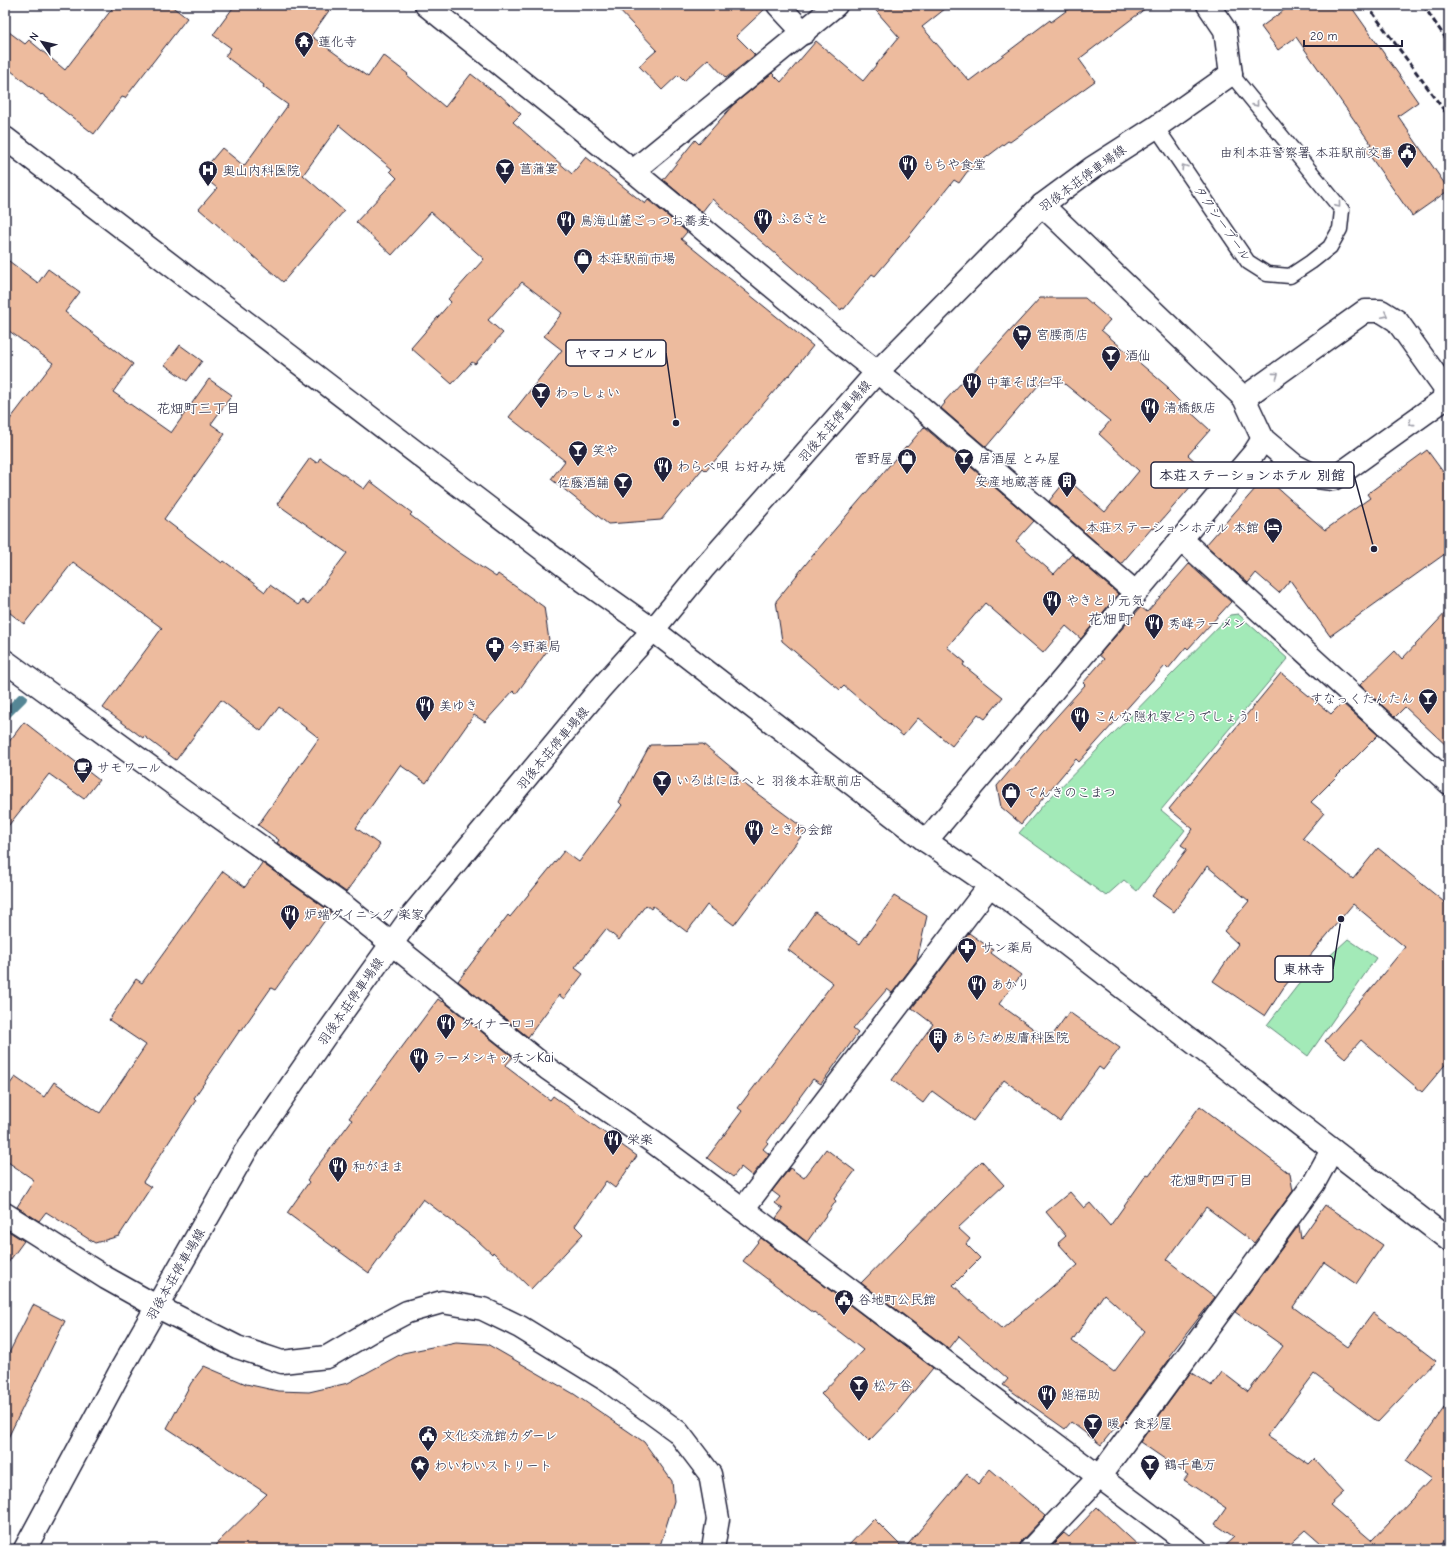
<svg xmlns="http://www.w3.org/2000/svg" width="1454" height="1554" font-family="'Comic Neue','Klee One',sans-serif">
<style>
.green{fill:#a3eab8;stroke:#62867a}
.lines{fill:none;stroke-linecap:round;stroke-linejoin:round}
.stream{stroke:#558695;stroke-width:10}
.building{fill:#edbb9e;stroke:#22223b;fill-rule:evenodd}
.lane-casing{stroke:#22223b;stroke-width:17}
.street-casing{stroke:#22223b;stroke-width:25}
.secondary-casing{stroke:#22223b;stroke-width:25}
.lane{stroke:#fff;stroke-width:14}
.street{stroke:#fff;stroke-width:22}
.secondary{stroke:#fff;stroke-width:22}
.rail{stroke:#22223b;stroke-width:3;stroke-dasharray:6 3;stroke-linecap:butt}
.oneway{stroke:#9c9ca7}
.labels{text-anchor:middle;stroke-width:3;stroke-linejoin:round;paint-order:stroke}
.poi-label{font-size:13px;fill:#22223b;stroke:#fff;text-anchor:start}
.street-label{font-size:13px;fill:#22223b;stroke:#fff}
.neighbourhood-label{font-size:14px;fill:#22223b;stroke:#fff}
.quarter-label{font-size:15px;fill:#22223b;stroke:#fff}
.leader{fill:none;stroke:#22223b;stroke-width:1.5}
.callout-dot{fill:#22223b;stroke:#fff;stroke-width:1.5}
.callout{fill:#fff;stroke:#22223b;stroke-width:1.5}
.callout-label{font-size:14px;text-anchor:middle;font-weight:bold;fill:#22223b}
</style>
<rect width="100%" height="100%" fill="#fff"/>
<filter id="ink" filterUnits="userSpaceOnUse"><feTurbulence type="fractalNoise" baseFrequency=".025" numOctaves="2"/><feDisplacementMap in="SourceGraphic" scale="8" xChannelSelector="R" yChannelSelector="G"/><feConvolveMatrix kernelMatrix="1 2 1 2 8 2 1 2 1" color-interpolation-filters="sRGB"/></filter>
<g filter="url(#ink)">
<g class="green">
<polygon points="1238,614 1288,659 1161,810 1185,830 1137,891 1124,880 1106,896 1019,833 1045,803 1230,615"/>
<polygon points="1348,939 1376,958 1308,1056 1267,1025 1298,985"/>
</g>
<g class="lines">
<polyline class="stream" points="5,715 22,698"/>
</g>
<g class="building">
<polygon points="115,5 170,5 187,18 125,98 122,97 94,134 42,94 41,95 5,66 5,29 25,44 29,40 65,70"/>
<polygon points="235,5 333,5 311,36 368,77 383,55 408,74 407,75 445,107 471,74 499,96 500,95 521,114 513,122 572,174 586,157 645,204 648,200 687,232 681,239 813,346 789,376 788,375 706,471 703,468 661,520 608,524 551,479 565,461 509,417 562,350 544,336 562,313 522,282 488,320 503,333 475,364 472,362 452,384 411,348 451,302 448,299 484,259 431,212 392,255 356,222 397,178 390,171 392,169 339,125 303,175 344,211 283,282 199,209 217,188 200,174 222,148 244,166 288,105 263,87 264,85 225,56 231,48 213,35"/>
<polygon points="614,5 766,5 766,8 736,36 755,55 726,78 708,59 684,81 678,75 662,90 639,66 657,50"/>
<polygon points="871,5 950,5 922,27 969,81 1050,20 1051,22 1074,5 1150,5 1079,59 1095,81 1010,142 1008,141 967,172 959,183 954,180 909,236 875,276 872,274 844,309 842,308 841,310 712,199 702,212 663,180 695,140 699,144 733,105 772,73 781,82 816,41 863,81 899,37"/>
<polygon points="1291,5 1350,5 1418,102 1398,116 1449,190 1412,216 1365,149 1371,144 1296,37 1278,50 1261,27"/>
<polygon points="5,258 38,283 48,269 80,292 65,312 133,364 113,392 171,433 209,379 232,395 211,424 225,434 164,519 222,563 224,561 265,592 270,585 298,605 302,600 308,604 347,553 277,504 310,458 317,463 320,458 364,489 370,481 412,513 410,515 457,551 496,577 498,574 544,607 550,647 516,694 513,691 485,722 474,715 426,783 400,765 356,828 380,845 346,892 277,843 279,840 258,825 319,738 279,707 261,731 221,700 176,760 144,736 143,738 103,708 162,628 73,562 24,624 5,609 5,426 53,363 5,328"/>
<polygon points="1040,298 1085,298 1110,320 1101,330 1169,388 1167,389 1185,407 1210,430 1188,455 1205,470 1154,529 1152,528 1121,564 1049,501 1067,479 1105,512 1139,471 1099,434 1110,421 1055,376 1048,384 1043,380 986,447 941,408 945,403 944,402 971,372 972,373"/>
<polygon points="180,345 202,361 187,381 165,365"/>
<polygon points="924,427 1034,521 1016,541 1054,574 1072,554 1118,594 1081,639 1066,626 1043,653 985,603 947,647 965,662 963,665 1003,697 985,719 978,714 952,746 918,718 903,736 844,686 840,690 782,641 776,601 818,549 906,446 907,447"/>
<polygon points="1427,450 1449,480 1449,551 1330,636 1290,580 1279,593 1256,573 1248,583 1206,545 1255,489 1273,484 1325,530 1370,498 1367,494"/>
<polygon points="1189,564 1231,602 1188,649 1186,647 1168,669 1165,666 1079,762 1076,759 1021,824 1001,807 997,786 1041,734 1085,685 1083,683 1104,659 1099,655 1141,607 1147,612"/>
<polygon points="1449,609 1449,748 1405,707 1395,717 1360,685 1395,651 1402,659"/>
<polygon points="1281,673 1331,714 1342,703 1378,735 1311,802 1324,813 1303,838 1353,879 1378,848 1449,906 1449,1060 1422,1092 1361,1040 1345,1058 1325,1041 1374,985 1405,947 1353,904 1284,987 1265,1016 1213,981 1238,944 1224,931 1249,901 1207,866 1174,912 1152,896 1187,849 1181,845 1193,829 1169,809"/>
<polygon points="24,722 99,780 84,799 49,774 5,830 5,747"/>
<polygon points="703,744 738,773 735,777 806,830 734,925 707,905 687,932 653,906 651,909 646,905 619,940 606,929 575,968 583,974 564,999 559,995 528,1037 458,981 508,915 510,917 564,851 579,862 622,805 619,802 650,745"/>
<polygon points="262,863 331,912 275,990 271,988 241,1031 240,1030 194,1098 196,1100 143,1182 151,1187 119,1236 95,1243 46,1212 39,1221 17,1207 34,1180 5,1160 5,1091 15,1077 44,1097 54,1082 100,1113 146,1045 109,1020 136,979 142,983 223,871 245,887"/>
<polygon points="894,896 927,916 917,960 892,993 887,989 853,1029 858,1033 821,1084 813,1079 767,1142 768,1143 763,1149 769,1154 752,1176 741,1167 733,1177 707,1158 742,1111 738,1108 833,983 788,950 815,912 860,944"/>
<polygon points="969,933 993,950 991,953 1021,975 999,1004 1049,1040 1069,1012 1120,1048 1103,1070 1099,1067 1060,1121 1004,1080 973,1121 932,1091 923,1103 892,1080 933,1024 912,1008"/>
<polygon points="438,999 442,1002 443,1001 513,1057 505,1066 550,1100 553,1096 637,1156 615,1188 606,1181 575,1226 583,1234 531,1289 493,1252 492,1254 478,1241 423,1199 369,1273 287,1213 309,1182 307,1180 352,1120 349,1118"/>
<path d="M1200,1106L1290,1174L1293,1191L1254,1243L1206,1207L1167,1260L1215,1297L1169,1356L1171,1357L1120,1427L1117,1425L1101,1445L1071,1422L1065,1429L1003,1385L1008,1379L959,1336L949,1349L861,1283L945,1197L982,1161L1004,1185L958,1228L970,1239L966,1244L980,1258L953,1285L1002,1329L1078,1265L1058,1243L1066,1236L1046,1212L1070,1192L1084,1208L1090,1203L1110,1226L1147,1174L1149,1175ZM1104,1294L1145,1331L1114,1372L1072,1341Z"/>
<polygon points="826,1149 855,1171 834,1199 836,1201 807,1242 776,1218 783,1209 775,1203 780,1197 772,1191 790,1168 804,1178"/>
<polygon points="1325,1205 1383,1245 1356,1284 1324,1262 1293,1307 1348,1347 1373,1313 1436,1361 1378,1422 1314,1374 1267,1436 1309,1464 1314,1459 1344,1492 1330,1505 1372,1541 1431,1479 1406,1461 1449,1401 1449,1536 1437,1549 1328,1549 1306,1530 1285,1549 1221,1549 1234,1537 1215,1524 1226,1508 1184,1480 1188,1475 1140,1442 1191,1372 1212,1386 1222,1372 1248,1392 1283,1346 1235,1312 1299,1225 1301,1239"/>
<polygon points="5,1229 24,1241 5,1267"/>
<polygon points="761,1238 933,1368 897,1412 869,1441 821,1394 863,1350 814,1312 813,1313 743,1261"/>
<polygon points="33,1305 65,1321 5,1444 5,1361"/>
<polygon points="456,1342 487,1344 574,1394 644,1442 672,1481 674,1501 659,1549 211,1549 267,1494 167,1428 191,1383 204,1366 246,1384 278,1391 309,1392 348,1383 403,1353"/>
<polygon points="990,1469 1045,1516 1022,1540 1019,1549 845,1549 874,1519 904,1549 967,1474 978,1484"/>
<polygon points="1097,1507 1142,1549 1048,1549 1064,1533 1069,1537"/>
</g>
<g class="lines">
<defs>
<polyline id="lane" points="1156,127 1248,262 1267,274 1290,276 1311,262 1330,247 1340,229 1342,210 1231,74"/>
<g id="street">
<polyline points="426,5 633,171 838,341 916,403 1135,592"/>
<polyline points="778,5 804,33"/>
<polyline points="1208,5 1225,30 1231,74"/>
<polyline points="633,171 836,5"/>
<polyline points="1042,205 1244,398 1263,439 1294,465 1317,477 1333,479 1443,400 1445,388 1397,321 1381,311 1365,311 1244,398"/>
<polyline points="1181,539 1449,783"/>
<polyline points="5,661 194,799 348,909 548,1069 653,1142 743,1209 952,1367 1196,1549"/>
<polyline points="926,841 1254,453 1263,439"/>
<polyline points="743,1209 990,885"/>
<polyline points="5,1214 106,1278 156,1306"/>
<polyline points="1031,1549 1099,1477 1314,1183 1332,1150"/>
</g>
<g id="secondary">
<polyline points="5,138 584,581 653,630 926,841 990,885 1449,1240"/>
<polyline points="156,1306 237,1347 282,1362 327,1357 373,1330 407,1312 442,1302 483,1309 520,1327 608,1381 678,1432 710,1474 718,1519 713,1549"/>
<polyline points="25,1549 123,1366 245,1152 328,1032 413,914 599,690 653,630 703,569 877,372 1042,205 1092,168 1156,127 1231,74"/>
</g>
</defs>
<use href="#lane" class="lane-casing"/>
<use href="#street" class="street-casing"/>
<use href="#secondary" class="secondary-casing"/>
<use href="#lane" class="lane"/>
<use href="#street" class="street"/>
<use href="#secondary" class="secondary"/>
<g class="rail">
<polyline points="1367,5 1449,117"/>
<polyline points="1423,5 1449,43"/>
</g>
</g>
<defs><path id="oneway-chevron" d="M-2-3.5L2.5 0L-2 3.5" fill="none" stroke-width="1.6" stroke-linecap="round" stroke-linejoin="round"/></defs>
<g class="oneway">
<use href="#oneway-chevron" transform="translate(1256 104) rotate(51)"/>
<use href="#oneway-chevron" transform="translate(1184 167) rotate(-124)"/>
<use href="#oneway-chevron" transform="translate(1338 205) rotate(51)"/>
<use href="#oneway-chevron" transform="translate(1385 315) rotate(27)"/>
<use href="#oneway-chevron" transform="translate(1276 375) rotate(-36)"/>
<use href="#oneway-chevron" transform="translate(1411 423) rotate(144)"/>
</g>
</g>
<defs>
<symbol id="temple-pin" viewBox="-11 -11 22 30"><path d="M0 17L-7.5 6A9.5 9.5 0 1 1 7.5 6Z" fill="#22223b" stroke="#fff"/><path d="M0-6L5-2H3V0L6.5 2.5H4V6H1.5V3h-3V6H-4V2.5H-6.5L-3 0V-2H-5Z" fill="#fff"/></symbol>
<symbol id="civic-pin" viewBox="-11 -11 22 30"><path d="M0 17L-7.5 6A9.5 9.5 0 1 1 7.5 6Z" fill="#22223b" stroke="#fff"/><path d="M-.6-6.5H3V-4.5H.6V-3L4-1V1h2V6H-6V1h2V-1L-.6-3ZM-1.2 2.5V6h2.4V2.5Z" fill="#fff"/></symbol>
<symbol id="restaurant-pin" viewBox="-11 -11 22 30"><path d="M0 17L-7.5 6A9.5 9.5 0 1 1 7.5 6Z" fill="#22223b" stroke="#fff"/><path d="M-5-6h1v4h1v-4h1v4h1v-4h1v5L-1.5 .5V6h-2V.5L-5-1ZM5-6V6H3V1.5H1.5Q1.5-4 5-6Z" fill="#fff"/></symbol>
<symbol id="bar-pin" viewBox="-11 -11 22 30"><path d="M0 17L-7.5 6A9.5 9.5 0 1 1 7.5 6Z" fill="#22223b" stroke="#fff"/><path d="M-6-5H6L.8 .8V4.5H3.5V6h-7V4.5H-.8V.8Z" fill="#fff"/></symbol>
<symbol id="hospital-pin" viewBox="-11 -11 22 30"><path d="M0 17L-7.5 6A9.5 9.5 0 1 1 7.5 6Z" fill="#22223b" stroke="#fff"/><path d="M-5-5h3v3.5h4V-5h3V5h-3V1.5h-4V5h-3Z" fill="#fff"/></symbol>
<symbol id="shop-pin" viewBox="-11 -11 22 30"><path d="M0 17L-7.5 6A9.5 9.5 0 1 1 7.5 6Z" fill="#22223b" stroke="#fff"/><path d="M-5-2.5h2.3a2.7 3.5 0 0 1 5.4 0H5L5.5 6h-11ZM-1.5-2.5h3a1.5 2.3 0 0 0-3 0Z" fill="#fff"/></symbol>
<symbol id="supermarket-pin" viewBox="-11 -11 22 30"><path d="M0 17L-7.5 6A9.5 9.5 0 1 1 7.5 6Z" fill="#22223b" stroke="#fff"/><path d="M-6-5.5h2.5l.6 2H6L4.5 2H-2.5L-4.4-4H-6ZM-1.5 3.2a1.3 1.3 0 1 0 .1 0ZM3 3.2a1.3 1.3 0 1 0 .1 0Z" fill="#fff"/></symbol>
<symbol id="building-pin" viewBox="-11 -11 22 30"><path d="M0 17L-7.5 6A9.5 9.5 0 1 1 7.5 6Z" fill="#22223b" stroke="#fff"/><path d="M-4-6H4V6H1V3H-1V6H-4ZM-2.5-4.3h1.7v1.8h-1.7ZM.8-4.3h1.7v1.8H.8ZM-2.5-1h1.7V.8h-1.7ZM.8-1h1.7V.8H.8Z" fill="#fff"/></symbol>
<symbol id="hotel-pin" viewBox="-11 -11 22 30"><path d="M0 17L-7.5 6A9.5 9.5 0 1 1 7.5 6Z" fill="#22223b" stroke="#fff"/><path d="M-6-4.5h1.5V1H6V5H4.5V3h-9V5H-6ZM-4 0a1.8 1.8 0 1 1 3.6 0ZM.5 0V-2.5h3Q6-2.5 6 0Z" fill="#fff"/></symbol>
<symbol id="pharmacy-pin" viewBox="-11 -11 22 30"><path d="M0 17L-7.5 6A9.5 9.5 0 1 1 7.5 6Z" fill="#22223b" stroke="#fff"/><path d="M-2-6h4v4h4v4h-4v4h-4v-4h-4v-4h4Z" fill="#fff"/></symbol>
<symbol id="cafe-pin" viewBox="-11 -11 22 30"><path d="M0 17L-7.5 6A9.5 9.5 0 1 1 7.5 6Z" fill="#22223b" stroke="#fff"/><path d="M-5.5-4.5H6V0H3Q3 3.5 0 3.5H-2.5Q-5.5 3.5-5.5 0ZM3-3.2v2h1.7v-2ZM-6 4.5H4V6H-6Z" fill="#fff"/></symbol>
<symbol id="sight-pin" viewBox="-11 -11 22 30"><path d="M0 17L-7.5 6A9.5 9.5 0 1 1 7.5 6Z" fill="#22223b" stroke="#fff"/><path d="M0-6L1.8-2.2L6-1.7L2.9 1.2L3.7 5.4L0 3.3L-3.7 5.4L-2.9 1.2L-6-1.7L-1.8-2.2Z" fill="#fff"/></symbol>
</defs>
<g fill-rule="evenodd">
<use href="#temple-pin" x="293" y="30" width="22" height="30"/>
<use href="#civic-pin" x="1396" y="141" width="22" height="30"/>
<use href="#restaurant-pin" x="897" y="153" width="22" height="30"/>
<use href="#bar-pin" x="494" y="157" width="22" height="30"/>
<use href="#hospital-pin" x="197" y="159" width="22" height="30"/>
<use href="#restaurant-pin" x="752" y="207" width="22" height="30"/>
<use href="#restaurant-pin" x="555" y="209" width="22" height="30"/>
<use href="#shop-pin" x="572" y="247" width="22" height="30"/>
<use href="#supermarket-pin" x="1011" y="323" width="22" height="30"/>
<use href="#bar-pin" x="1100" y="344" width="22" height="30"/>
<use href="#restaurant-pin" x="961" y="371" width="22" height="30"/>
<use href="#bar-pin" x="530" y="381" width="22" height="30"/>
<use href="#restaurant-pin" x="1139" y="396" width="22" height="30"/>
<use href="#bar-pin" x="567" y="439" width="22" height="30"/>
<use href="#shop-pin" x="896" y="447" width="22" height="30"/>
<use href="#bar-pin" x="953" y="447" width="22" height="30"/>
<use href="#restaurant-pin" x="652" y="455" width="22" height="30"/>
<use href="#building-pin" x="1056" y="470" width="22" height="30"/>
<use href="#bar-pin" x="612" y="471" width="22" height="30"/>
<use href="#hotel-pin" x="1262" y="516" width="22" height="30"/>
<use href="#restaurant-pin" x="1041" y="589" width="22" height="30"/>
<use href="#restaurant-pin" x="1143" y="612" width="22" height="30"/>
<use href="#pharmacy-pin" x="484" y="635" width="22" height="30"/>
<use href="#bar-pin" x="1417" y="687" width="22" height="30"/>
<use href="#restaurant-pin" x="414" y="694" width="22" height="30"/>
<use href="#restaurant-pin" x="1069" y="705" width="22" height="30"/>
<use href="#cafe-pin" x="72" y="756" width="22" height="30"/>
<use href="#bar-pin" x="651" y="769" width="22" height="30"/>
<use href="#shop-pin" x="1000" y="781" width="22" height="30"/>
<use href="#restaurant-pin" x="743" y="818" width="22" height="30"/>
<use href="#restaurant-pin" x="279" y="903" width="22" height="30"/>
<use href="#pharmacy-pin" x="956" y="936" width="22" height="30"/>
<use href="#restaurant-pin" x="966" y="973" width="22" height="30"/>
<use href="#restaurant-pin" x="435" y="1012" width="22" height="30"/>
<use href="#building-pin" x="927" y="1026" width="22" height="30"/>
<use href="#restaurant-pin" x="408" y="1046" width="22" height="30"/>
<use href="#restaurant-pin" x="602" y="1128" width="22" height="30"/>
<use href="#restaurant-pin" x="327" y="1155" width="22" height="30"/>
<use href="#civic-pin" x="833" y="1288" width="22" height="30"/>
<use href="#bar-pin" x="848" y="1374" width="22" height="30"/>
<use href="#restaurant-pin" x="1036" y="1383" width="22" height="30"/>
<use href="#bar-pin" x="1082" y="1412" width="22" height="30"/>
<use href="#civic-pin" x="417" y="1424" width="22" height="30"/>
<use href="#bar-pin" x="1139" y="1453" width="22" height="30"/>
<use href="#sight-pin" x="409" y="1454" width="22" height="30"/>
</g>
<g class="labels">
<g class="poi-label">
<text x="318" y="46">蓮化寺</text>
<text x="1393" y="157" text-anchor="end">由利本荘警察署 本荘駅前交番</text>
<text x="922" y="169">もちや食堂</text>
<text x="519" y="173">菖蒲宴</text>
<text x="222" y="175">奥山内科医院</text>
<text x="777" y="223">ふるさと</text>
<text x="580" y="225">鳥海山麓ごっつお蕎麦</text>
<text x="597" y="263">本荘駅前市場</text>
<text x="1036" y="339">宮腰商店</text>
<text x="1125" y="360">酒仙</text>
<text x="986" y="387">中華そば仁平</text>
<text x="555" y="397">わっしょい</text>
<text x="1164" y="412">清橋飯店</text>
<text x="592" y="455">笑や</text>
<text x="893" y="463" text-anchor="end">菅野屋</text>
<text x="978" y="463">居酒屋 とみ屋</text>
<text x="677" y="471">わらべ唄 お好み焼</text>
<text x="1053" y="486" text-anchor="end">安産地蔵菩薩</text>
<text x="609" y="487" text-anchor="end">佐藤酒舗</text>
<text x="1259" y="532" text-anchor="end">本荘ステーションホテル 本館</text>
<text x="1066" y="605">やきとり元気</text>
<text x="1168" y="628">秀峰ラーメン</text>
<text x="509" y="651">今野薬局</text>
<text x="1414" y="703" text-anchor="end">すなっくたんたん</text>
<text x="439" y="710">美ゆき</text>
<text x="1094" y="721">こんな隠れ家どうでしょう！</text>
<text x="97" y="772">サモワール</text>
<text x="676" y="785">いろはにほへと 羽後本荘駅前店</text>
<text x="1025" y="797">でんきのこまつ</text>
<text x="768" y="834">ときわ会館</text>
<text x="304" y="919">炉端ダイニング 楽家</text>
<text x="981" y="952">サン薬局</text>
<text x="991" y="989">あかり</text>
<text x="460" y="1028">ダイナーロコ</text>
<text x="952" y="1042">あらため皮膚科医院</text>
<text x="433" y="1062">ラーメンキッチンKai</text>
<text x="627" y="1144">栄楽</text>
<text x="352" y="1171">和がまま</text>
<text x="858" y="1304">谷地町公民館</text>
<text x="873" y="1390">松ケ谷</text>
<text x="1061" y="1399">鮨福助</text>
<text x="1107" y="1428">暖・食彩屋</text>
<text x="442" y="1440">文化交流館カダーレ</text>
<text x="1164" y="1469">鶴千亀万</text>
<text x="434" y="1470">わいわいストリート</text>
</g>
<g class="street-label">
<text transform="translate(1082 178) rotate(-36)" y="5">羽後本荘停車場線</text>
<text transform="translate(1223 223) rotate(55)" y="5">タクシープール</text>
<text transform="translate(834 421) rotate(-49)" y="5">羽後本荘停車場線</text>
<text transform="translate(552 748) rotate(-50)" y="5">羽後本荘停車場線</text>
<text transform="translate(350 1001) rotate(-55)" y="5">羽後本荘停車場線</text>
<text transform="translate(175 1274) rotate(-60)" y="5">羽後本荘停車場線</text>
</g>
<g class="neighbourhood-label">
<text x="198" y="413">花畑町三丁目</text>
<text x="1211" y="1185">花畑町四丁目</text>
</g>
<g class="quarter-label">
<text x="1110" y="624">花畑町</text>
</g>
</g>
<path class="leader" d="M676 423L666 353M1374 549L1354 475M1341 919L1333 969"/>
<g class="callout-dot">
<circle cx="676" cy="423" r="4"/>
<circle cx="1374" cy="549" r="4"/>
<circle cx="1341" cy="919" r="4"/>
</g>
<g class="callout">
<rect x="566" y="340" width="100" height="26" rx="4"/>
<rect x="1151" y="462" width="203" height="26" rx="4"/>
<rect x="1275" y="956" width="58" height="26" rx="4"/>
</g>
<g class="callout-label">
<text x="616" y="358">ヤマコメビル</text>
<text x="1252" y="480">本荘ステーションホテル 別館</text>
<text x="1304" y="974">東林寺</text>
</g>
<rect width="1454" height="1554" fill="none" stroke="#fff" stroke-width="20"/>
<rect x="10" y="10" width="1434" height="1534" fill="none" stroke="#22223b" stroke-width="1.5" filter="url(#ink)"/>
<g transform="translate(42 42) rotate(304)" stroke="#ffffff" stroke-width="3" paint-order="stroke">
<path d="M0-3L7 15L0 10L-7 15Z" fill="#22223b"/>
<text y="-6" font-size="11" font-weight="bold" text-anchor="middle" fill="#22223b">N</text>
</g>
<path d="M1304 40v6h98v-6" fill="none" stroke="#22223b" stroke-width="2"/>
<text x="1310" y="40" font-size="12" fill="#22223b" stroke="#ffffff" stroke-width="3" paint-order="stroke">20 m</text>
</svg>
